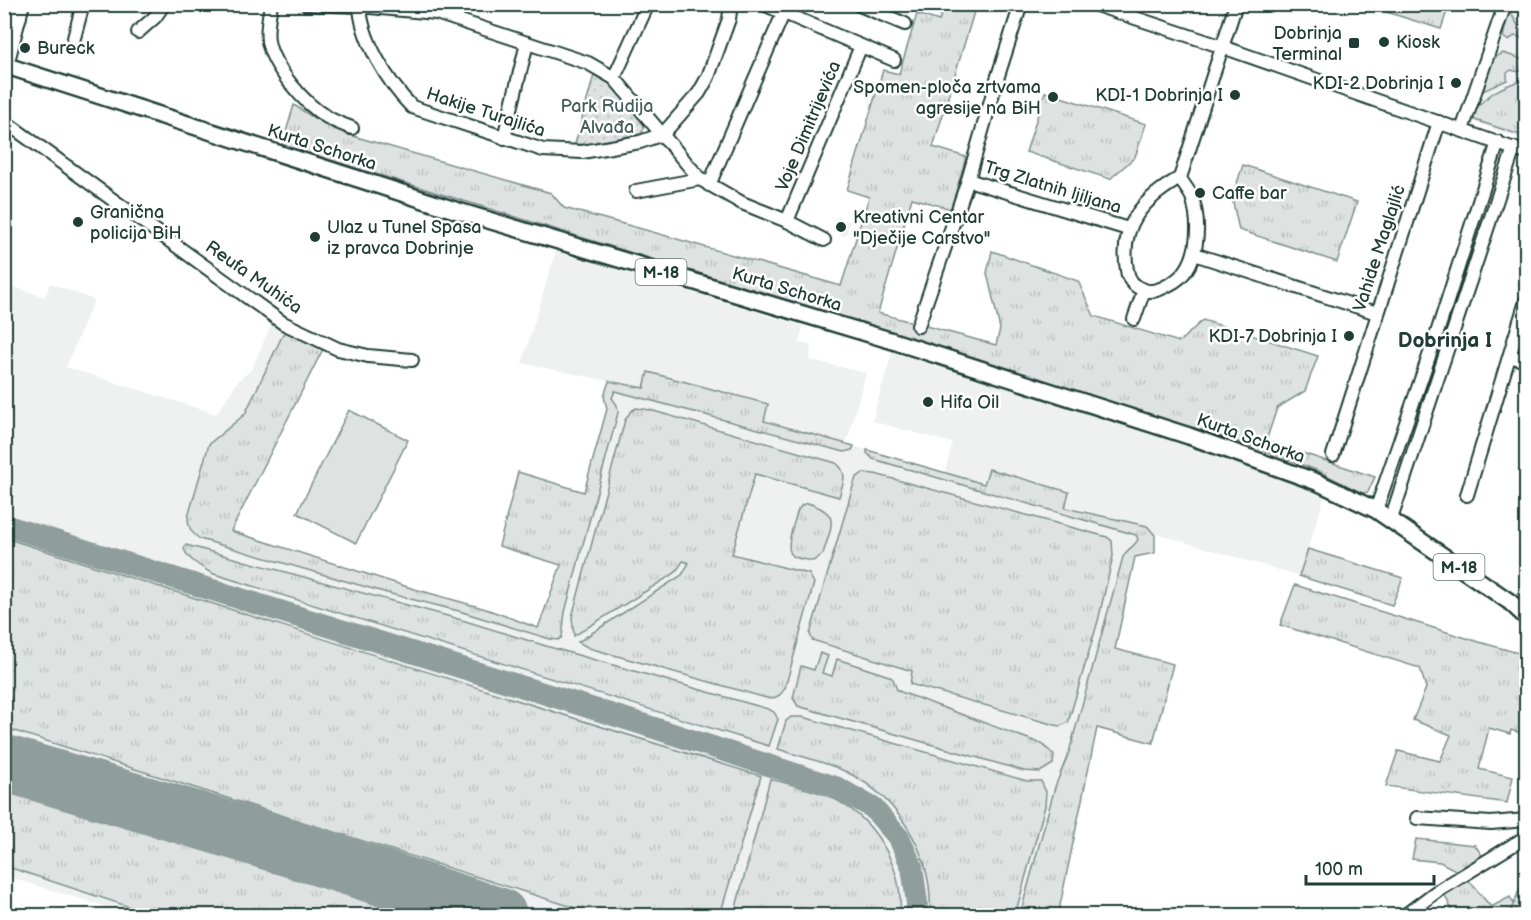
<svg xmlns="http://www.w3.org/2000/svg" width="1531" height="920" font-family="'Balsamiq Sans',sans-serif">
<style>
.built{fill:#eef1f0;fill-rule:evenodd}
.grass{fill:url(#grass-tufts);stroke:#7e908b;stroke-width:1.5}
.park{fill:url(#park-dots);stroke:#7e908b;stroke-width:1.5}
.pitch{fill:#dee3e2;stroke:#7e908b;stroke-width:1.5}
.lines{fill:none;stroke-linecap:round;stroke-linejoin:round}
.taxiway{stroke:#8f9e9a;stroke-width:22}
.runway{stroke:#8f9e9a;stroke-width:57}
.minor-casing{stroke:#1f3d34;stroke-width:16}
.major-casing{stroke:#1f3d34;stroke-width:20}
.minor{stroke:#fff;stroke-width:12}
.major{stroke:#fff;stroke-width:15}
.poi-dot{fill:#1f3d34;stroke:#fff;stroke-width:2}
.labels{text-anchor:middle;stroke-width:5;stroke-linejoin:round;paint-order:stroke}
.shield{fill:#fff;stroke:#627771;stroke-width:1.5}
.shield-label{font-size:16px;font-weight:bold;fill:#1f3d34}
.poi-label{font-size:18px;fill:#1f3d34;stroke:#fff;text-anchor:start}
.park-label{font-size:18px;fill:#455e57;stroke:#fff}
.street-label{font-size:18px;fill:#1f3d34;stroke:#fff}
.quarter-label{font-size:21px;font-weight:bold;fill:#1f3d34;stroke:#fff}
</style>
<defs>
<pattern id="grass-tufts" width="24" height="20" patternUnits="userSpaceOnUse" patternTransform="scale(1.5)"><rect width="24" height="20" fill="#dee3e2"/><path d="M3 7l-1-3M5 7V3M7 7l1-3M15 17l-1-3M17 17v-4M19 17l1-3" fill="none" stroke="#bec4c2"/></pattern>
<pattern id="park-dots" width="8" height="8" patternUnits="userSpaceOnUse" patternTransform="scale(1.5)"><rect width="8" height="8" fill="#dee3e2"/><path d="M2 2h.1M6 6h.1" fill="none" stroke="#bec4c2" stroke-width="1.8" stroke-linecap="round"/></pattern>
</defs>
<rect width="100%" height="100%" fill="#fff"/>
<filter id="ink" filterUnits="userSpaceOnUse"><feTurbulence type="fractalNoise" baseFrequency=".0167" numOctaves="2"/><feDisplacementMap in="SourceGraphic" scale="12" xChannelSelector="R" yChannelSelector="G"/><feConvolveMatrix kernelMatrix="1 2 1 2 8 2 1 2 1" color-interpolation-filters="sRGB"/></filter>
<g filter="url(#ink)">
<g class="built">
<polygon points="1513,9 1526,14 1526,141 1474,122"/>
<polygon points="837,217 850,222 845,236 832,231"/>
<path d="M556,251L803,326L799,343L811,345L810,360L866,373L846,444L945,472L952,443L872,421L893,349L1202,447L1325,495L1299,576L1154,533L1155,553L1135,557L1115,650L1173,664L1153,743L1097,728L1058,915H133L5,876L4,284L45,297L50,283L94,300L66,367L216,414L239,380L251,370L273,321L285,330L323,349L231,531L411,588L486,609L538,628L561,565L499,546L518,472L584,492L607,409L604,396L609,381L522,363ZM989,468L1070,492L1066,507L1068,508H1065L1069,492L989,469L984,484L972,480L984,482Z"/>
</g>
<g class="grass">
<polygon points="944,4 974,12 933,147 966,157 951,209 912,198 878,313 996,345 1000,329 987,273 992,251 1078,281 1094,316 1179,342 1203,320 1318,356 1305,391 1277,408 1266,441 1375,477 1368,492 1362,493 1316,470 1260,449 873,327 282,145 294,105 314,118 346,134 551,193 564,208 642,229 841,286 869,197 847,190 883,70 899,74 917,14 939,21"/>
<polygon points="1364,5 1449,5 1441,29"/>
<polygon points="1509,10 1526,39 1526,47 1523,46 1523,40 1519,37 1514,36 1509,41 1503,37"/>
<polygon points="1503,53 1522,59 1523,68 1519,72 1511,70 1507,73 1507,80 1483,91 1492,59"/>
<path d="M1520,81L1526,82V137L1475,120L1473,117C1478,98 1503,86 1520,81Z"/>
<polygon points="1045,92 1146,124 1135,157 1110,179 1026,152"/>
<polygon points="1243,165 1357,202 1337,262 1239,230 1232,198"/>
<path d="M285,330L323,349L231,531L411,588L486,609L538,628L561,565L499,546L518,472L584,492L607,409L604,396L609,381L644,388L648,372L768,404L764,421L854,446L852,450L844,452L615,391L612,398L617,405L618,413L565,612L562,637L558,640L550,639L459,611L387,593L200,539C191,533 188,527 188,517L209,444L245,414Z"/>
<path d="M636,408L650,410L836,463C849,473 843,483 839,497L755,474L732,554L809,574L814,583L785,688C781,695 778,697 770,699L589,648L578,642L682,575L689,563L683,561L675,573L574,636L572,617L625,420L631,411Z"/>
<path d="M867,450L984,484L989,469L1069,492L1065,508L1147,526L1155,535V553L1135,557L1115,649L1173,664L1153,743L1097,728L1058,915H1020L1055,787L1069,752L1081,709L1123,557C1126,549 1136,546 1138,539L1136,535L873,459L867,453Z"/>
<polygon points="863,473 875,474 1107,537 1112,541 1113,556 1098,621 1068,723 1060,726 1055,725 910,684 912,671 812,640 810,634 854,483 856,478"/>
<path d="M808,503C842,514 831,526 823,554L813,561C807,560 798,559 793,556C783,550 795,520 798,510L802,505Z"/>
<path d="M5,538C257,617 508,699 761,776L720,915H693L677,911H668L651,915H598L5,728Z"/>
<path d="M186,545L462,620L546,646L768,709L774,712L778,719L769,746C583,689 398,630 211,573C201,566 187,560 184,548Z"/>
<polygon points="1308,549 1403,578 1392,605 1299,576"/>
<polygon points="1295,585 1479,642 1526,655 1526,741 1523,740 1524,734 1511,730 1510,734 1489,728 1479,769 1513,777 1507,803 1386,786 1398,751 1440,761 1451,735 1413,720 1426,688 1420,668 1280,625"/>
<polygon points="820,653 828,656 822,673 832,676 837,659 889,676 893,679 897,690 901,692 1042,744 1054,755 1053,764 1040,772 1024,771 798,706 793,698 801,666 814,670"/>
<path d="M791,717H803L1027,781H1041L1046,792L1045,806L1015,915H930C934,852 895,790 835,767C816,760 796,755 778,749L786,721Z"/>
<path d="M770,779C789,784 810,789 828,796C874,816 904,866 900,915H734Z"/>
<polygon points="5,788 410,915 154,915 5,866"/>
<polygon points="1416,839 1475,845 1483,857 1457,871 1440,862 1412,859"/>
<polygon points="1466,877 1491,907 1510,897 1514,904 1509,914 1515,915 1454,915 1443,891"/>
</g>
<g class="park">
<polygon points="594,75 608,81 643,122 644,128 641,134 587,145 575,144"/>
<polygon points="1525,876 1526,915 1509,915"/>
</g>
<polygon class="pitch" points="349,410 408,440 356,543 297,513"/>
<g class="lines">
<g class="taxiway">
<polyline points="4,525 642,724 838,788 873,808 899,838 912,867 917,903 916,916"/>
<polyline points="4,761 14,766"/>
</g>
<polyline class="runway" points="4,763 285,846 499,916"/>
<defs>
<g id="minor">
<path d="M271,4C269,17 266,29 268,41C272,66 305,105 327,117C335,122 344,125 352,128"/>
<polyline points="306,4 359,6 436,13 588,63 614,78 700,179 742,203 787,221 824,240"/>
<path d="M360,4C360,38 389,84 412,107L543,150L582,152L640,142L663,134L699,93L708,77L729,19L731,4"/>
<polyline points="763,4 894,60"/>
<polyline points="857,4 905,24"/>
<polyline points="1093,4 1214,44 1526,153"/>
<polyline points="4,12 20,17"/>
<polyline points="138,32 155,17 164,4"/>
<polyline points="74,38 83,4"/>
<polyline points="7,65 23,4"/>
<polyline points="614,78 648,4"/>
<polyline points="4,121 283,323 338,349 368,356 412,360"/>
<polyline points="1462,130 1505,4"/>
<polyline points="504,138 527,43"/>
<path d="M1180,178C1183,184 1189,191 1192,197C1201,225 1200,269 1170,284C1162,289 1153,293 1144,290C1134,287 1128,279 1127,270C1119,225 1143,199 1180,178L1236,4"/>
<polyline points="968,180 1128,229"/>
<polyline points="709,185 783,14"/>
<polyline points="636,191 700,179"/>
<polyline points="787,221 861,46"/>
<polyline points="1194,254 1377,313"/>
<polyline points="1134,319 1144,290"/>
<polyline points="918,326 968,180 997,79 1021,4"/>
<polyline points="1510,356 1526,361"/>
<polyline points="1333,455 1439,122"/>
<polyline points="1467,495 1526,301"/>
<polyline points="1376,510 1437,333 1498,142"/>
<polyline points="1391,519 1514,148"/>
<polyline points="1417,818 1491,823 1526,820"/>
<polyline points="1404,916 1436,892 1526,837"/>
</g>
<polyline id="major" points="4,65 458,211 893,341 1189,436 1317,482 1376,510 1510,602 1526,617"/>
</defs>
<use href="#minor" class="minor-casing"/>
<use href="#major" class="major-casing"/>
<use href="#minor" class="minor"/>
<use href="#major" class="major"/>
</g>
</g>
<g class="poi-dot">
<circle cx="1384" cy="42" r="6"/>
<rect x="1348" y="37" width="12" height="12" rx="3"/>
<circle cx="25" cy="48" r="6"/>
<circle cx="1456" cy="83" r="6"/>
<circle cx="1235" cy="95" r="6"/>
<circle cx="1053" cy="97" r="6"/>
<circle cx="1200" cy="193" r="6"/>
<circle cx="78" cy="222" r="6"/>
<circle cx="841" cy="227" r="6"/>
<circle cx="315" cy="237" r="6"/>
<circle cx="1349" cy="336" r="6"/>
<circle cx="928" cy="402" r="6"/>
</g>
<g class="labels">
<g class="shield">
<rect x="635.5" y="259" width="51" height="26" rx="4.5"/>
<rect x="1433.5" y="554" width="51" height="26" rx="4.5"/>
</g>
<g class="shield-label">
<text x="661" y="278">M-18</text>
<text x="1459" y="573">M-18</text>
</g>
<g class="poi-label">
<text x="1342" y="39" text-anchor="end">Dobrinja<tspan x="1342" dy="21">Terminal</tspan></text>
<text x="1396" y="48">Kiosk</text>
<text x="37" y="54">Bureck</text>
<text x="1444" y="89" text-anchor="end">KDI-2 Dobrinja I</text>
<text x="1041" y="93" text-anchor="end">Spomen-ploča zrtvama<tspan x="1041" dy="21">agresije na BiH</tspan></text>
<text x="1223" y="101" text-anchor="end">KDI-1 Dobrinja I</text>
<text x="1212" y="199">Caffe bar</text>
<text x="90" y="218">Granična<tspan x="90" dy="21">policija BiH</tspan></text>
<text x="853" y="223">Kreativni Centar<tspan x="853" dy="21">"Dječije Carstvo"</tspan></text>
<text x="327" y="233">Ulaz u Tunel Spasa<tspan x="327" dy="21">iz pravca Dobrinje</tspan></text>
<text x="1337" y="342" text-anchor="end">KDI-7 Dobrinja I</text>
<text x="940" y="408">Hifa Oil</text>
</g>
<g class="park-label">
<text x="607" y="112">Park Rudija<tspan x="607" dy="21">Alvađa</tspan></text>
</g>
<g class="street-label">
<text transform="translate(486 112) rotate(18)" y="6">Hakije Turajlića</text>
<text transform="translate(808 126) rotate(-67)" y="6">Voje Dimitrijevića</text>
<text transform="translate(322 147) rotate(18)" y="6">Kurta Schorka</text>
<text transform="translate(1053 187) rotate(17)" y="6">Trg Zlatnih ljiljana</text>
<text transform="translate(1379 248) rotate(-72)" y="6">Vahide Maglajlić</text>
<text transform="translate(254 277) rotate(35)" y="6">Reufa Muhića</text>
<text transform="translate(787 289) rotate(17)" y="6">Kurta Schorka</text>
<text transform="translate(1251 438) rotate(20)" y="6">Kurta Schorka</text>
</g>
<g class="quarter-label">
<text x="1445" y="347">Dobrinja I</text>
</g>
</g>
<rect width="1531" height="920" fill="none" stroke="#fff" stroke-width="24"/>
<rect x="12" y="12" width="1507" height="896" fill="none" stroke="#1f3d34" stroke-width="2" filter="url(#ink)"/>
<path d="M1306 875v9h128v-9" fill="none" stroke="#1f3d34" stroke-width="3"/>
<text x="1315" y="875" font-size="18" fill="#1f3d34" stroke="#ffffff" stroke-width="4.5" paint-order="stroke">100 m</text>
</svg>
